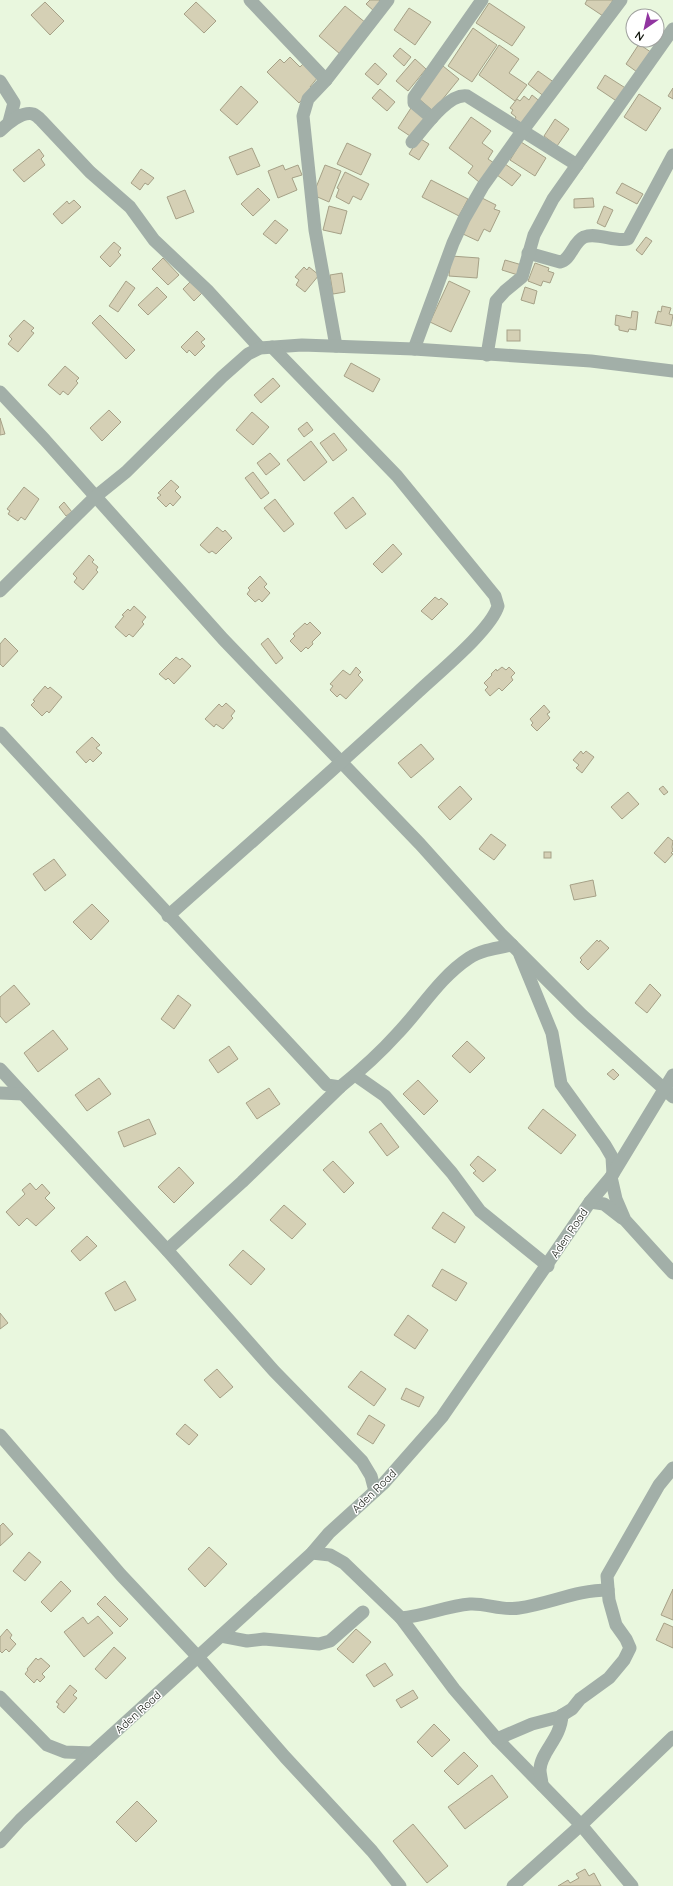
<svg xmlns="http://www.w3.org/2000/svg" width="673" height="1886" font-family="Quicksand,sans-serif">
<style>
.building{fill:#d5d0b5;stroke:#a6a187}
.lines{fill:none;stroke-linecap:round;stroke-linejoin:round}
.street{stroke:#a2afa8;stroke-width:13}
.labels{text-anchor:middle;stroke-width:3;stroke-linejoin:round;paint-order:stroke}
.street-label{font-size:11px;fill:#12170e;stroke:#fff}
</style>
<rect width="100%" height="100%" fill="#e9f7de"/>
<g class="building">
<polygon points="370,0 379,0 381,2 374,11 366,4"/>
<polygon points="587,0 613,0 603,16 585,4"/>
<polygon points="45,2 64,21 50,35 31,15"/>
<polygon points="196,2 216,21 204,33 184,14"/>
<polygon points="489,3 525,27 512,46 476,23"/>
<polygon points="345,6 366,23 340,54 319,36"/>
<polygon points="409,8 431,22 415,45 394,30"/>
<polygon points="473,28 497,45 472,82 448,66"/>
<polygon points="639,44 658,57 644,77 626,64"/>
<polygon points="499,45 519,59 509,73 527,85 515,101 479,75"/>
<polygon points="400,48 411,57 404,66 393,56"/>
<polygon points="290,57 300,67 304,63 318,77 310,87 312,89 299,103 267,72 280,59 284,63"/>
<polygon points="415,59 426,69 408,91 396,81"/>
<polygon points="375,63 387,74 378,85 365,74"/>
<polygon points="443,66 459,79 433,111 417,97"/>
<polygon points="538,71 555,83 545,97 528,84"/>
<polygon points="605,75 627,89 618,102 597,88"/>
<polygon points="241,86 258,102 237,125 220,110"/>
<polygon points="673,88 673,99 668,96"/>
<polygon points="380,89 395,102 387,111 372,98"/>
<polygon points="639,94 661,108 646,131 624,117"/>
<polygon points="532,95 542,103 525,126 515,119 516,117 511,113 513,110 510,108 517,99 520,101 524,96 529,100"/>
<polygon points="411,108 426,118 413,138 398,128"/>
<polygon points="471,117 491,131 482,143 493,151 488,159 497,165 479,182 468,173 473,166 449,148"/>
<polygon points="555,119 569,129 557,146 544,136"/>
<polygon points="419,138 429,144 419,160 409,154"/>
<polygon points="521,142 546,158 535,176 510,160"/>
<polygon points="347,143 371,154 361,175 337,164"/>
<polygon points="252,148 260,166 237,175 229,157"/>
<polygon points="39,149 44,156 41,159 45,165 24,182 13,170"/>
<polygon points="505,164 521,175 512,186 497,175"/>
<polygon points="283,165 285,170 298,165 302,175 292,178 297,190 278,198 268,171"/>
<polygon points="325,165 341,171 329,202 313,195"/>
<polygon points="141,169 154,178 148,185 145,183 140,190 131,183"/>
<polygon points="345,172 369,184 361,200 353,196 349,204 336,197 339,189 337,188"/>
<polygon points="431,180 468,199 459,216 422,197"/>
<polygon points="622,183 643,194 637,204 616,193"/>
<polygon points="258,188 270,200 253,216 241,204"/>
<polygon points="185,190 194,212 176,219 167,197"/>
<polygon points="480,197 496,205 494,209 500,211 490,232 484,229 478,241 463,234"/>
<polygon points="593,198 594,207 574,208 574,199"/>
<polygon points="74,200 81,207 62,224 53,214 67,201 69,204"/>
<polygon points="329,206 347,211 341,234 323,230"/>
<polygon points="604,206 613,210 605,227 597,223"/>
<polygon points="275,220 288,230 276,244 263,234"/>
<polygon points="646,237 652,241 642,255 636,250"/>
<polygon points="114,242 121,248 118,252 121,255 110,267 100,257"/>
<polygon points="451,256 479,258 477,278 449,276"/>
<polygon points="163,258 179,275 168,285 152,269"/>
<polygon points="505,260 522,265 518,275 502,270"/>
<polygon points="535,263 549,268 548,271 554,273 550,283 543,281 541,286 528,281"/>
<polygon points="304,267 307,270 309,267 319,275 305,292 296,285 299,280 295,277"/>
<polygon points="342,273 345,292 333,294 330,275"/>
<polygon points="126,281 135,288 118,312 109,306"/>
<polygon points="191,281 202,293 194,301 183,289"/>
<polygon points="449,281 470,291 451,332 430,322"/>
<polygon points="157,287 167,297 148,315 138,305"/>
<polygon points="525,287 537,291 534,304 521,300"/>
<polygon points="662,306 671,308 669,314 673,315 671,326 655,323 658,311 661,312"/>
<polygon points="632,311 638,312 636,330 629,329 628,332 619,330 619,326 615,325 616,315 631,318"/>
<polygon points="100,315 135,350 126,359 92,323"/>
<polygon points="24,320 34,328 31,331 34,333 18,352 8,344 12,339 9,336"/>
<rect x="507" y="330" width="13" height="11"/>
<polygon points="197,331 205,339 201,342 205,346 195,356 189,350 187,353 181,347"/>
<polygon points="351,363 380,379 373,392 344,376"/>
<polygon points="65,366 79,378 76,381 78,383 68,395 63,391 60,395 48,385"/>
<polygon points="273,378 280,386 261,403 254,395"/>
<polygon points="109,410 121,422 102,441 90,428"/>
<polygon points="252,412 269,427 253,445 236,430"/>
<polygon points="0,418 5,434 0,435"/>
<polygon points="307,422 313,430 304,437 298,429"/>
<polygon points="334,433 347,450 333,461 320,443"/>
<polygon points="311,441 327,462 304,481 287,460"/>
<polygon points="270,453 280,464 266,475 257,463"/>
<polygon points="253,472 269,493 261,499 245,478"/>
<polygon points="171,480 179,487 175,491 181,497 173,506 170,503 166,507 157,498 161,495 158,493"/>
<polygon points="24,487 39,499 25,520 21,517 18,521 8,514 10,511 7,509"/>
<polygon points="353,497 366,514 346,529 334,513"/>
<polygon points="275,499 294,524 284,532 264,508"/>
<polygon points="64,502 72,512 66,516 59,507"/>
<polygon points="217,527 223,532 225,530 232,538 216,554 212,551 209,553 200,545"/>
<polygon points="393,544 402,554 382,573 373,564"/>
<polygon points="89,555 94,560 92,562 98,567 96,570 98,572 83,590 74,582 77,578 73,574"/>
<polygon points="260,576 267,584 264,587 270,593 262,602 259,599 255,602 247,594 250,590 248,588"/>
<polygon points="435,597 439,600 441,598 448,604 432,620 421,611"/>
<polygon points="134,606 146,617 142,622 144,624 133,637 129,634 126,637 115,627 124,616 122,615 128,609 130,611"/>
<polygon points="310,622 321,633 312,642 313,644 308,649 306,647 301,652 290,641 295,636 293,634 305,623 307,625"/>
<polygon points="5,638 18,651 3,667 0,664 0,644"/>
<polygon points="268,638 283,658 276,664 261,644"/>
<polygon points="176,657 180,660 182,658 191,666 174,684 168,678 166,680 159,674"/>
<polygon points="356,667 361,672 358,675 363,680 346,699 340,694 337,697 330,690 333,686 330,684 343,670 350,675"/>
<polygon points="502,667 506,670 509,667 515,673 511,677 513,680 502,691 499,688 490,696 485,690 488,687 484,683 492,675 491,674 496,669 497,671"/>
<polygon points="45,686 48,689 50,687 62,697 49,713 47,711 42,716 31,705 35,701 33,700"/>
<polygon points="226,703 235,711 231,716 233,718 223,729 216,724 214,727 205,719 219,704 222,707"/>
<polygon points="544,705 550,712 547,714 550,718 537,731 531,725 533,723 530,719"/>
<polygon points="92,737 100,745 96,748 102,753 93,762 90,759 86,763 76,752"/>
<polygon points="421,744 434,759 411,778 398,763"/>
<polygon points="581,751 583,754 586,751 594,757 582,773 576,768 579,765 573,760"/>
<polygon points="460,786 472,799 450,820 438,807"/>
<polygon points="663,786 668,792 664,795 659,789"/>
<polygon points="628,792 639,804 622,819 611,807"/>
<polygon points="491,834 506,845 494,860 479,849"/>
<polygon points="668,837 673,841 672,847 673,851 671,853 673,854 665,863 654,853"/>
<rect x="544" y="852" width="7" height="6"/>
<polygon points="54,859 66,875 45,891 33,874"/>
<polygon points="593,880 596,896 574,900 570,885"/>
<polygon points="92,904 109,921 91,940 73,922"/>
<polygon points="597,940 599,942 600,940 609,948 588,970 580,962 582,960 580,958"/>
<polygon points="650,984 661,995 647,1013 635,1003"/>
<polygon points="14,985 30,1004 6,1023 0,1016 0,997"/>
<polygon points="178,995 191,1005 174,1029 161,1019"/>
<polygon points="53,1030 68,1049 38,1072 24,1053"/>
<polygon points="467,1041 485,1058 470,1073 452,1056"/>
<polygon points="229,1046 238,1059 218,1073 209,1060"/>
<polygon points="613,1069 619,1075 614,1080 607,1074"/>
<polygon points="99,1078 111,1094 87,1111 75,1095"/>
<polygon points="418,1080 438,1101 424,1115 403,1094"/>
<polygon points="269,1088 280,1104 257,1119 246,1103"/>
<polygon points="543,1109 576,1135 561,1154 528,1128"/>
<polygon points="149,1119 156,1134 124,1147 118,1132"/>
<polygon points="381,1123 399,1147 387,1156 369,1132"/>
<polygon points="478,1156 496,1170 483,1182 473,1173 476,1171 470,1165"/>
<polygon points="333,1161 354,1183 344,1193 323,1170"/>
<polygon points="179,1167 194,1183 174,1203 158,1187"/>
<polygon points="30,1183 36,1190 42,1184 50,1193 45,1198 55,1208 36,1226 27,1218 19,1226 6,1212 25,1194 22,1190"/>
<polygon points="284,1205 306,1224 292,1239 270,1220"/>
<polygon points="443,1212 465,1227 455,1243 432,1228"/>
<polygon points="87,1236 97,1246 80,1261 71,1251"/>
<polygon points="243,1250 265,1269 251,1285 229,1265"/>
<polygon points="442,1269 467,1283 456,1301 432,1286"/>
<polygon points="125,1281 136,1300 115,1311 105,1293"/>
<polygon points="0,1313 8,1323 0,1329"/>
<polygon points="408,1315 428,1330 415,1349 394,1335"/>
<polygon points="217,1369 233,1387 220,1398 204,1380"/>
<polygon points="361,1371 386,1389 374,1406 348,1387"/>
<polygon points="406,1388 424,1397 419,1407 401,1399"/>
<polygon points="369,1415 385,1425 373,1444 357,1434"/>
<polygon points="185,1424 198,1435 189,1445 176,1434"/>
<polygon points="3,1523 13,1534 0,1546 0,1526"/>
<polygon points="209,1547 227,1564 205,1587 188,1569"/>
<polygon points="29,1552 41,1562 25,1581 13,1571"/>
<polygon points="61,1581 71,1591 51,1612 41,1602"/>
<polygon points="673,1589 673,1620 661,1615"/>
<polygon points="105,1596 128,1619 120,1627 97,1604"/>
<polygon points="98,1616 113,1633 84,1657 64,1632 83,1617 88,1624"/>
<polygon points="664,1623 673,1627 673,1648 656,1640"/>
<polygon points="7,1629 12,1635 10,1638 16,1644 9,1652 6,1649 2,1653 0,1651 0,1637"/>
<polygon points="356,1629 371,1642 353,1663 337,1649"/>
<polygon points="114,1647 126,1658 106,1679 95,1669"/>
<polygon points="36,1658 38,1660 41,1658 50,1666 42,1674 45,1677 40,1682 37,1679 34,1683 25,1674 28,1670 27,1669"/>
<polygon points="385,1663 393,1675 374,1687 366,1675"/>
<polygon points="70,1685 77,1691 73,1695 77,1698 64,1713 57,1707 59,1704 56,1702"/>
<polygon points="413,1690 418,1698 401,1708 396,1700"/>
<polygon points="434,1724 450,1740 432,1757 417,1742"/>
<polygon points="464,1752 478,1766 458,1785 444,1771"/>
<polygon points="492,1775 508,1797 465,1829 448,1807"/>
<polygon points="137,1801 157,1821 136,1842 116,1822"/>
<polygon points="413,1824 448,1866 427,1883 393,1841"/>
<polygon points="585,1869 589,1876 594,1873 601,1886 558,1886 568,1880 570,1883 579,1878 576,1874"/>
</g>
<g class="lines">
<g class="street">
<polyline points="250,0 326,80"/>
<polyline points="0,81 14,103 9,122"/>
<polyline points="432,118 414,103 414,97 482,0"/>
<path d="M0,131C7,124 22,111 33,114C36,115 39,118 41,120L90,172L130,207L154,240L207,290L260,348"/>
<path d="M412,142C424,128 448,93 467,96L577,165"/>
<path d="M528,253L560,262C571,260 573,242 584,237C597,232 614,242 628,239L673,155"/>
<polyline points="336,346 315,230 303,116 308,99 326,80 388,0"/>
<polyline points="414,349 453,243 464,219 483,186 523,130 621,0"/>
<polyline points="487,355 496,301 505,291 522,277 534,235 553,199 673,29"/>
<polyline points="0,392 45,440 223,639 420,844 501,934 582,1015 673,1097"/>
<polyline points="0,591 95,497 126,472 222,377 248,354 260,348 302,345 414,349 591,361 673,371"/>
<path d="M0,733L327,1085L340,1087C360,1071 380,1053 398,1033C421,1009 440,977 469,958C481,950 497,948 512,945"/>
<path d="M168,916C252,842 336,768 418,692C438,673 491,630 498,606L495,596L397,476L272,347"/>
<polyline points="520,955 552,1033 561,1084 605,1145 612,1157 613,1174"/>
<polyline points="0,1069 167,1250 274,1371 362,1461 371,1476 375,1491"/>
<polyline points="355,1075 385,1096 452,1173 480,1211 548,1266"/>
<polyline points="0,1093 23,1094"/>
<polyline points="611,1177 616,1199 625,1220 673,1273"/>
<polyline points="590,1202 604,1204 622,1218"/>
<polyline points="167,1250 242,1182 340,1087"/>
<polyline points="0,1435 121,1575 198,1657 285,1757 372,1851 400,1886"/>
<polyline points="312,1553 330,1555 344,1563 401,1618 454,1689 497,1739 581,1825 632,1886"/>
<path d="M401,1618C425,1616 446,1606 470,1604C486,1603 503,1611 519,1608C549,1604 577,1590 608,1590"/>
<polyline points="221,1636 247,1641 264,1639 319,1644 330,1641 363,1612"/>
<polyline points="0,1697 47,1745 65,1752 92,1753"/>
<polyline points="497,1739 532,1724 559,1717 572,1709 580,1699 609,1678 624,1660 630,1648 626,1639 616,1625 609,1600 607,1576 659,1485 673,1468"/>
<path d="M542,1785C542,1780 540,1775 540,1770C540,1752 561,1739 562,1715"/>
<polyline points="0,1842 20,1820 92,1753 312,1553 329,1533 384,1483 442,1417 590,1202 611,1177 673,1075"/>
<polyline points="513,1886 581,1825 673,1737"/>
</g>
</g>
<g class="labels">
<g class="street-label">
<text transform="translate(569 1233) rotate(-56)" y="4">Aden Road</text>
<text transform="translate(374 1491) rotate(-44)" y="4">Aden Road</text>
<text transform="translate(138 1712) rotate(-42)" y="4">Aden Road</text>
</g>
</g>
<g transform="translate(645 28) rotate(214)"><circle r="19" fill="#ffffff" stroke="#a0a29f"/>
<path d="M0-3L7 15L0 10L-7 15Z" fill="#9135a0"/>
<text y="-6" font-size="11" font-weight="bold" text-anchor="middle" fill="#12170e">N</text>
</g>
</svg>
